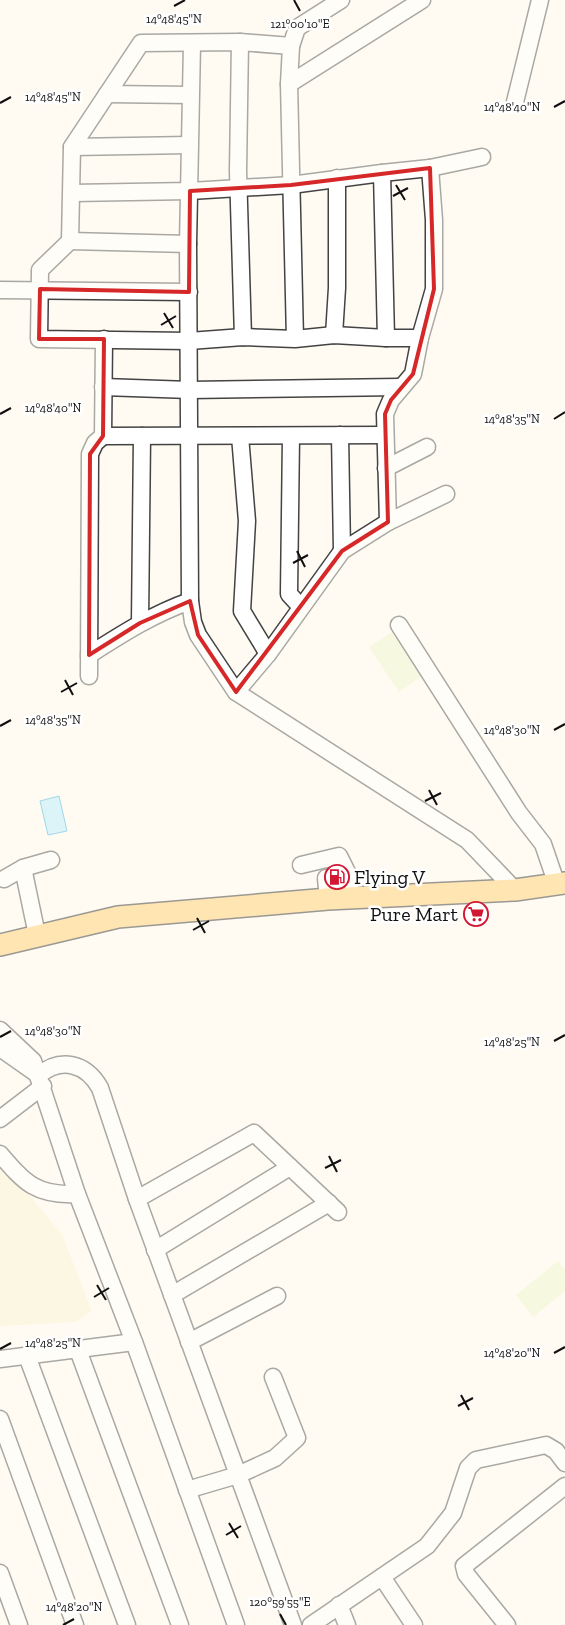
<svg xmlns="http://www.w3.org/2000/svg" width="565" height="1625" font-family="'Zilla Slab',serif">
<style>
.farmland{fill:#f9f1cf}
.pitch{fill:#ebf5ca}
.water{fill:#b1e9fd;stroke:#2faadd}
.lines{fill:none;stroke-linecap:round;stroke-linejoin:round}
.minor-casing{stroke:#434343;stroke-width:19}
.major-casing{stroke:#212121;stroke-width:24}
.minor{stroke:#fff;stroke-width:16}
.major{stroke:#ffc963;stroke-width:21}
.marked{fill:none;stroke:#d62828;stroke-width:4;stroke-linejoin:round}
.ticks{fill:none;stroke:#101010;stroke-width:2}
.labels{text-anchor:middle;stroke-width:5;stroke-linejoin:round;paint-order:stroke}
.poi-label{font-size:20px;fill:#101010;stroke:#fff;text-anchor:start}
.ticks-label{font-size:12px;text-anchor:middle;fill:#101010;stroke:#fff;stroke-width:5;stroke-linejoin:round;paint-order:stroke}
</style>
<rect width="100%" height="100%" fill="#fffbf3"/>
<polygon class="farmland" points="0,1160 62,1234 92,1311 76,1322 0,1326"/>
<g class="pitch">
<polygon points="392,632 422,676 399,692 369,647"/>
<polygon points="558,1261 565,1269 565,1291 533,1317 516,1295"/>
</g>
<polygon class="water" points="59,796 67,831 48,835 40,801"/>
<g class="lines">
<defs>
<g id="minor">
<polyline points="240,42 238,171 243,337"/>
<polyline points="192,44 188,244 190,601 193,622 198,635 236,692 467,840 515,890"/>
<polyline points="291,46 297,28 341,0"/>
<polyline points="289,84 422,0"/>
<polyline points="107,94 190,95"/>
<polyline points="515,102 540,0"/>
<polyline points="72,147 189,145"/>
<polyline points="382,173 430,168 482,157"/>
<polyline points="72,193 190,191 291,185 382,173 386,338"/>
<polyline points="70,241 188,244"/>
<polyline points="0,290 189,292"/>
<polyline points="334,335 337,288 337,178"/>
<polyline points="295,339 289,84 291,46 240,42 141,43 72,147 70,241 40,270 39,339 189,341 243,337 295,339 334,335 386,338 420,338"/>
<polyline points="103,387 190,390 400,387"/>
<polyline points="340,435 342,551"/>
<polyline points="103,436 385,435"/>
<polyline points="240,436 247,521 242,611 268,654"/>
<polyline points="291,436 289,594 301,607"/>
<polyline points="386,468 427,447"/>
<polyline points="388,522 446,494"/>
<polyline points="140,623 142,436"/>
<polyline points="399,625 519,813 543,844 557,885"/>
<path d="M89,655C122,634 153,614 190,601"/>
<polyline points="89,676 90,454 95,443 103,436 104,339"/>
<polyline points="236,692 268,654 342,551 388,522 385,414 391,400 413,374 420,338 434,289 434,220 430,168"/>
<polyline points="301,865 339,856 349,876"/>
<polyline points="23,868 37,935"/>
<polyline points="4,879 23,868 51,860"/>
<polyline points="328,899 326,878 348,876 352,898"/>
<polyline points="0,1030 33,1061 77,1194 134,1342 236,1625"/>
<polyline points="0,1048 37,1074"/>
<path d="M39,1075C61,1057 86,1063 100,1088L137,1199L293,1625"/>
<polyline points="0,1119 43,1086"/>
<path d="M0,1154C25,1183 36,1196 77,1194"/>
<polyline points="137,1199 254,1133 338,1212"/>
<polyline points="155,1250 290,1167"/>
<polyline points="172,1295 329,1203"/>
<polyline points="189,1342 277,1296"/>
<polyline points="78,1350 180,1625"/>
<polyline points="27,1356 127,1625"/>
<polyline points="0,1359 134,1342"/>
<polyline points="0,1419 75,1625"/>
<polyline points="187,1490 238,1475 275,1458 297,1438 273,1377"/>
<polyline points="0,1573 19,1625"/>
<polyline points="382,1577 414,1625"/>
<polyline points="339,1605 347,1625"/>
<polyline points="311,1625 427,1546 453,1513 468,1468 476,1460 546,1445 556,1451 565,1463"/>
<polyline points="507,1625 466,1574 464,1566 565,1486"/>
</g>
<polyline id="major" points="0,945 118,917 328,899 515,890 565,883"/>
</defs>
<use href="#minor" class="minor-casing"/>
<use href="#major" class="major-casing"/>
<use href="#minor" class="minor"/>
<use href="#major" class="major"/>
</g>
<path d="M0 0H565V1625H0ZM430,168L434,289L413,374L391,400L385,414L388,522L342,551L236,692L198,635L190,601L140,623L89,655L90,454L103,436L104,339H39L40,289L189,292L190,191L291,185Z" fill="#fffbf3" fill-opacity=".55" fill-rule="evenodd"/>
<path class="marked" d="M430,168L434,289L413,374L391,400L385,414L388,522L342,551L236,692L198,635L190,601L140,623L89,655L90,454L103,436L104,339H39L40,289L189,292L190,191L291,185Z"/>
<path class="ticks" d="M294,0L300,11M174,6L185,0M0,103L11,97M554,107L565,101M396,185L405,200M393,196L408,188M164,313L173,328M161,325L176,316M0,414L11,408M554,419L565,412M297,551L305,567M293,563L308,555M65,680L73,695M61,692L77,683M0,726L11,720M554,730L565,724M429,790L437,805M425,801L441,793M197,918L205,933M193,930L209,921M0,1037L11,1031M554,1041L565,1035M329,1156L337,1172M325,1168L341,1160M97,1285L106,1300M94,1297L109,1288M0,1349L11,1343M554,1353L565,1347M461,1395L469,1410M458,1406L473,1398M229,1523L238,1538M226,1535L241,1526M280,1614L286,1625M63,1625L74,1619"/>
<defs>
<symbol id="fuel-ring" viewBox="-11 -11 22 22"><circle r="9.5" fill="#fff" stroke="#d11733" stroke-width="1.5"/><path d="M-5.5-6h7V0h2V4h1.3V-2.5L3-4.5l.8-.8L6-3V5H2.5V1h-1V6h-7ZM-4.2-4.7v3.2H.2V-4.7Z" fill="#d11733"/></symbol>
<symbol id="supermarket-ring" viewBox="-11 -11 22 22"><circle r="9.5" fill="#fff" stroke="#d11733" stroke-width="1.5"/><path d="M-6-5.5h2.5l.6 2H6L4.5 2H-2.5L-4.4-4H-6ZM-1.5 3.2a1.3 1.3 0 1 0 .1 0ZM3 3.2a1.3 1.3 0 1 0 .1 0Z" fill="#d11733"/></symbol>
</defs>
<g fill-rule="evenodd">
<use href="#fuel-ring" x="323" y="863" width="28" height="28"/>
<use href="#supermarket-ring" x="462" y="900" width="28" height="28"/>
</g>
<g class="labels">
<g class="poi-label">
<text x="354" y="884">Flying V</text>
<text x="458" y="921" text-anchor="end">Pure Mart</text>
</g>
</g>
<g class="ticks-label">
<text x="174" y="23">14°48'45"N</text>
<text x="300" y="28">121°00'10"E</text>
<text x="53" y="101">14°48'45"N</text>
<text x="512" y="111">14°48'40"N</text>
<text x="53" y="412">14°48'40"N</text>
<text x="512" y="423">14°48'35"N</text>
<text x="53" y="724">14°48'35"N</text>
<text x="512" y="734">14°48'30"N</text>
<text x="53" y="1035">14°48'30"N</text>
<text x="512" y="1046">14°48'25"N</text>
<text x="53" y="1347">14°48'25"N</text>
<text x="512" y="1357">14°48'20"N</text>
<text x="280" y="1606">120°59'55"E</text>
<text x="74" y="1611">14°48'20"N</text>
</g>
</svg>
